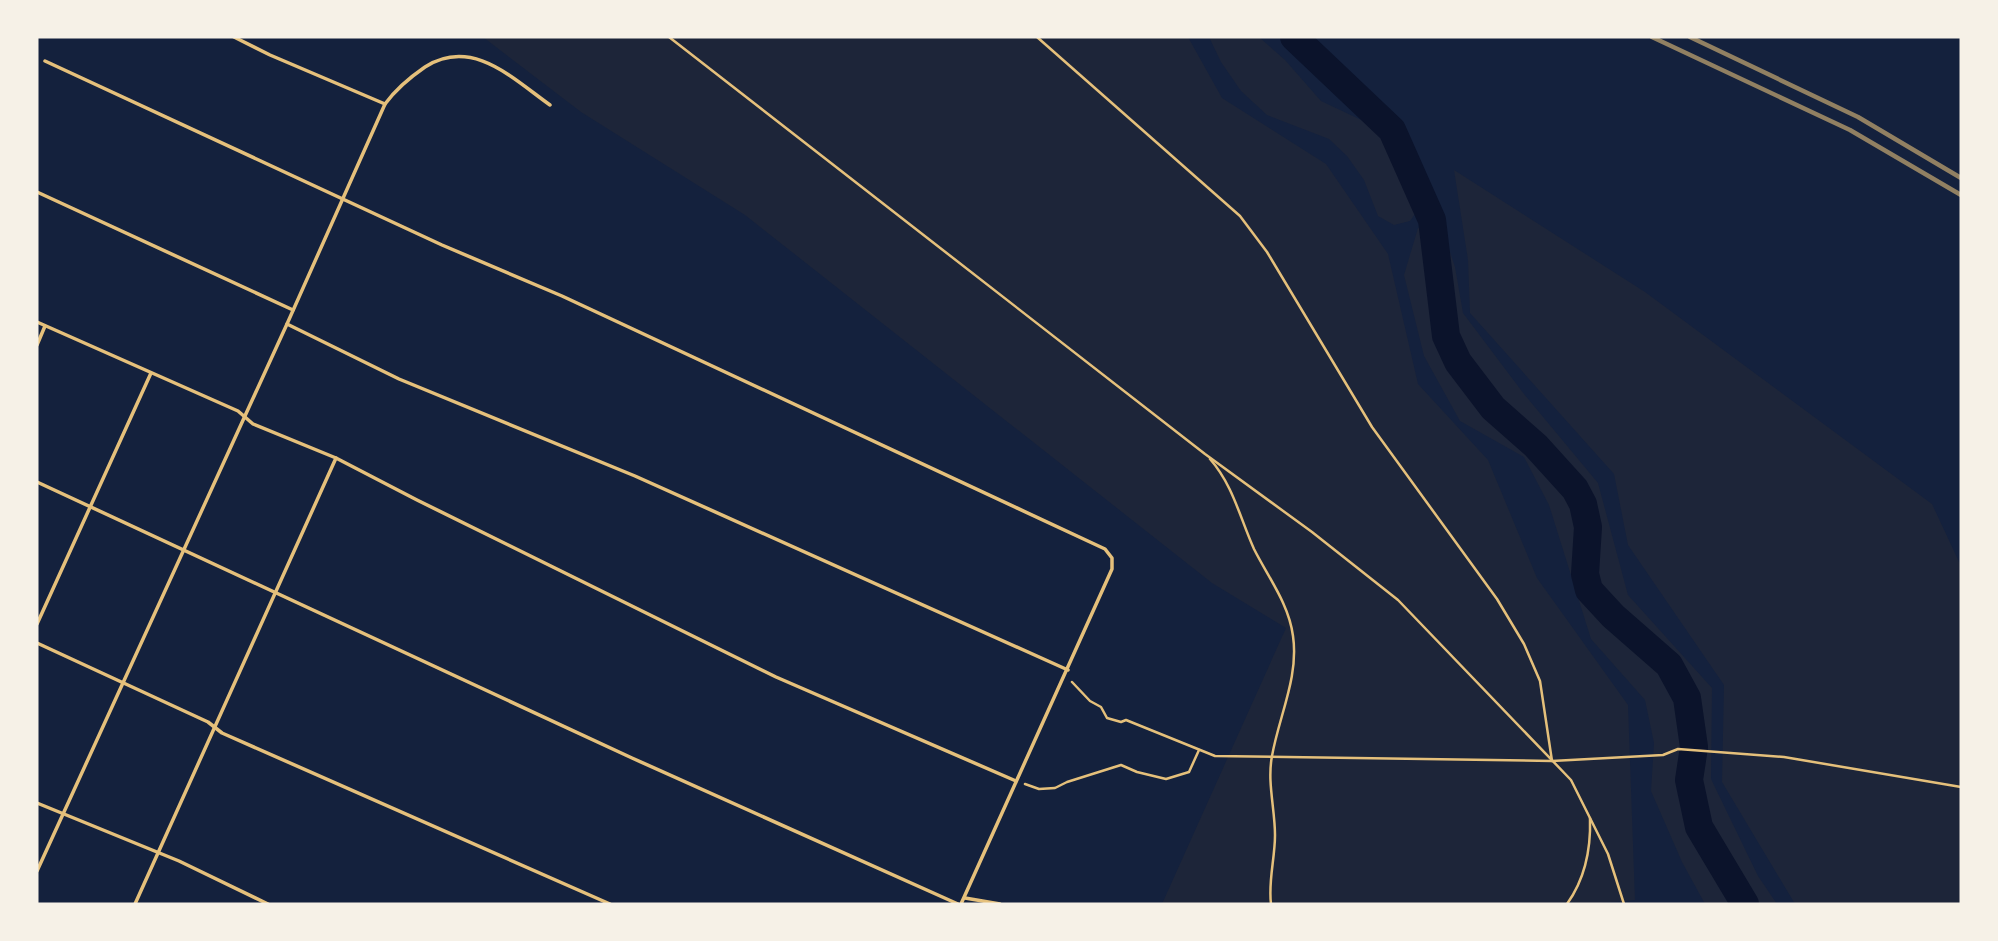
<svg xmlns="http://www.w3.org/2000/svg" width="1998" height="941" font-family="'Fira Sans Condensed',sans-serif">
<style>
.green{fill:#1d2539}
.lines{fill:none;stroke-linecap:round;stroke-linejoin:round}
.river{stroke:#0b132b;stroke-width:28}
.path{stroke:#e5c07b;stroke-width:2.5}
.service{stroke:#e5c07b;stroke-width:3.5}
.rail{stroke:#918062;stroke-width:4.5}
</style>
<rect width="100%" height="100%" fill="#14213d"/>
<g class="green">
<polygon points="483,37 1188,37 1222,98 1326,164 1388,254 1418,384 1488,460 1537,578 1628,705 1635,900 1588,904 1162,904 1286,628 1212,583 745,215 581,112"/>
<polygon points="1209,37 1259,37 1285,60 1321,101 1374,126 1414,190 1420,207 1410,221 1394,225 1378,216 1364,180 1347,156 1329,139 1267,115 1241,91 1221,62"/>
<polygon points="1454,170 1645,292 1932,504 1961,566 1961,904 1795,904 1722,782 1724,685 1628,545 1614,474 1470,313 1468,260"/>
<polygon points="1441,225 1455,267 1463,313 1524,394 1598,483 1628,595 1712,688 1711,779 1758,876 1777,904 1705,904 1682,862 1651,791 1654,743 1645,700 1591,639 1549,505 1524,457 1460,421 1424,356 1404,275 1418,228"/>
</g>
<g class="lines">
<polyline class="river" points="1294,37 1392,130 1432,220 1446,336 1458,362 1493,408 1536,446 1575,489 1583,504 1588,527 1585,574 1589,590 1613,616 1669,665 1687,698 1694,747 1689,780 1699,827 1745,904"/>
<g class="path">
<polyline points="669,37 1205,454 1312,532 1398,600 1571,780 1608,854 1624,904"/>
<polyline points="1037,37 1240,216 1267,252 1372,427 1497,599 1524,644 1540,681 1552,761"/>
<path d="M1210,459C1233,485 1240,518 1254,549C1268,577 1289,604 1293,636C1299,677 1279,716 1272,756C1267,782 1275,809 1275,835C1275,859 1268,881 1271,904"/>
<polyline points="1072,682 1090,701 1101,707 1107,718 1121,722 1126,720 1215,756 1552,761 1663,755 1678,749 1784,757 1961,787"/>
<polyline points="1025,784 1039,789 1055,788 1067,782 1121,765 1137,772 1166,779 1189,772 1199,750"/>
<path d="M1567,904C1585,879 1591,849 1590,818"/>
</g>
<g class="service">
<polyline points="234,37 270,55 385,104"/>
<polyline points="45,61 442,245 562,296 1105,549 1112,558 1112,569 961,904"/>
<polyline points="37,192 293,310"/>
<polyline points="37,322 238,411 253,424 336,458 417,500 776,677 1016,781"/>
<polyline points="287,324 399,379 635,476 1068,670"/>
<polyline points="37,345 45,326"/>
<polyline points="37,482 632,758 958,904"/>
<polyline points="37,624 151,373"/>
<polyline points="37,643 208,722 222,733 610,904"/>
<polyline points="37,803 179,861 268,904"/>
<path d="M37,871L287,324L385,104C396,89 409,78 425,67C472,37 512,78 550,105"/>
<polyline points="965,898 1000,904"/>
<polyline points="135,904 336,458"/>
</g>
<g class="rail">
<polyline points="1652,37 1850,130 1961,195"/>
<polyline points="1690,37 1858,117 1961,178"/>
</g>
</g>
<rect width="1998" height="941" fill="none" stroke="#f6f1e7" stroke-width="77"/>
</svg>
